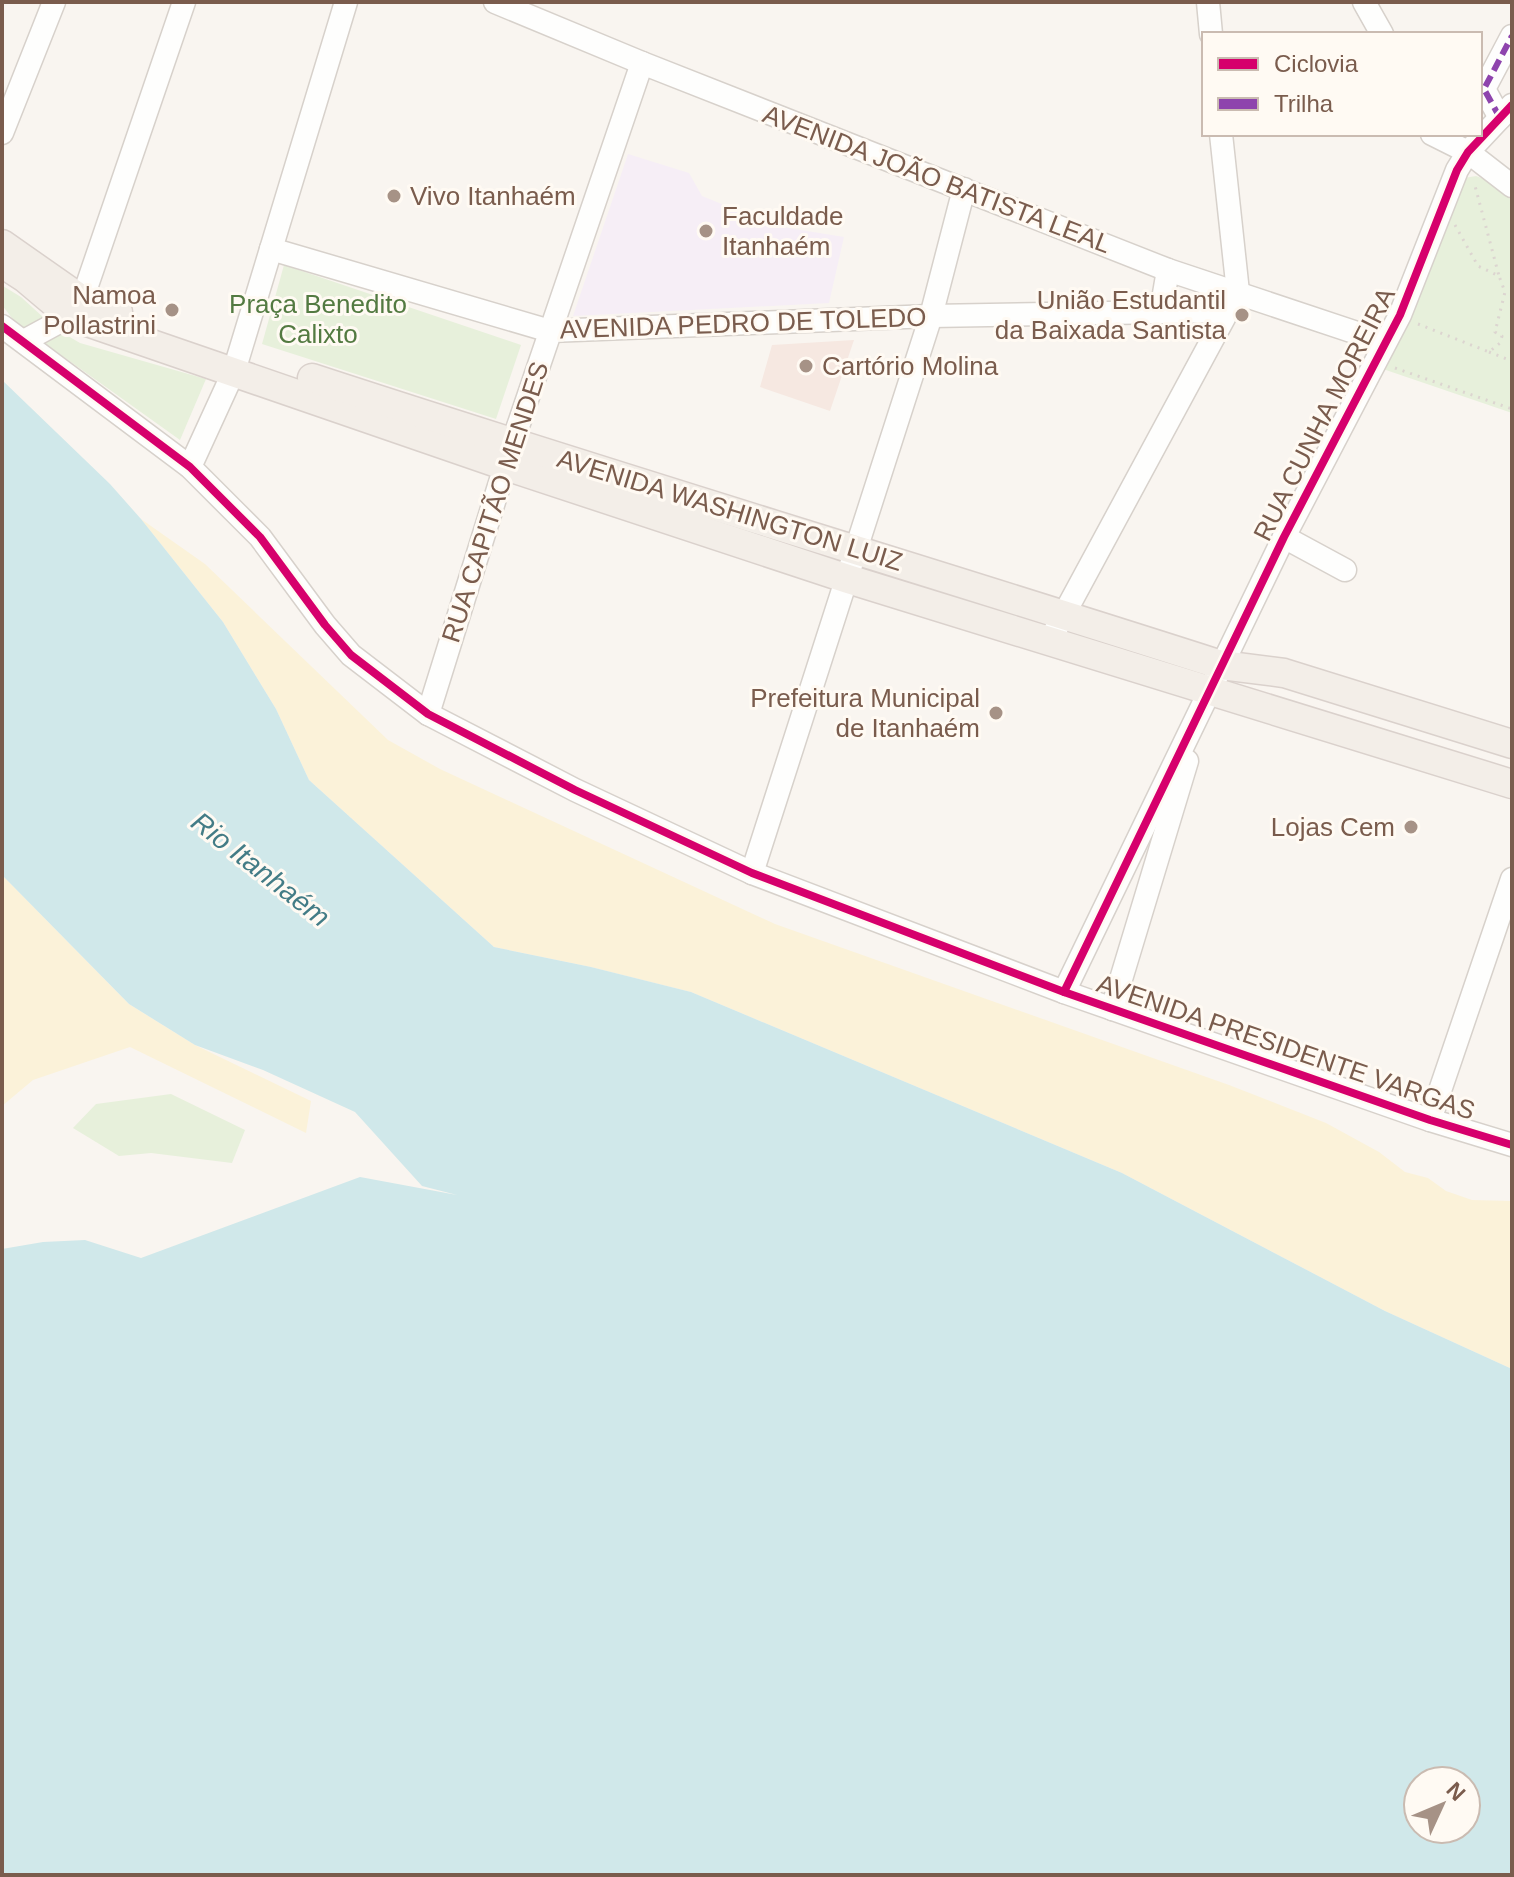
<svg xmlns="http://www.w3.org/2000/svg" width="1514" height="1877" font-family="Arial,sans-serif">
<style>
.commercial{fill:#f6e8e1}
.education{fill:#f6eef6}
.green{fill:#e7f0db}
.sand{fill:#fbf2d9}
.water{fill:#d0e8ea;fill-rule:evenodd}
.lines{fill:none;stroke-linecap:round;stroke-linejoin:round}
.minor-casing{stroke:#d7d1cb;stroke-width:25}
.major-casing{stroke:#dad1cc;stroke-width:31}
.path{stroke:#dcd5d0;stroke-width:3;stroke-dasharray:2 6;stroke-linecap:butt}
.minor{stroke:#fefefd;stroke-width:22}
.major{stroke:#f3eee8;stroke-width:28}
.quiet{stroke:#8e44ad;stroke-width:6;stroke-dasharray:12 6;stroke-linecap:butt}
.cycleway-casing{stroke:#fffaf3;stroke-width:13}
.cycleway{stroke:#d6006c;stroke-width:8}
.poi-dot{fill:#a69286;stroke:#fffaf3;stroke-width:3}
.labels{text-anchor:middle;stroke-width:6;stroke-linejoin:round;paint-order:stroke}
.street-label{font-size:26px;fill:#7a5c4d;stroke:#fffaf3}
.poi-label{font-size:26px;fill:#7a5c4d;stroke:#fffaf3;text-anchor:end}
.park-label{font-size:26px;fill:#537a41;stroke:#fffaf3}
.water-label{font-size:28px;font-style:italic;fill:#437c86;stroke:#fffaf3}
</style>
<rect width="100%" height="100%" fill="#f9f5f0"/>
<polygon class="commercial" points="854,340 830,411 760,387 772,345"/>
<polygon class="education" points="628,154 689,173 702,196 776,226 844,237 829,303 573,316"/>
<g class="green">
<polygon points="1476,176 1484,179 1512,200 1512,413 1380,368 1464,178"/>
<polygon points="284,265 521,345 496,419 262,344"/>
<polygon points="3,286 21,297 56,329 80,343 206,379 180,440 15,322 2,305"/>
<polygon points="171,1094 245,1130 232,1163 151,1153 119,1156 73,1128 96,1104"/>
</g>
<g class="sand">
<polygon points="141,519 205,564 388,740 440,769 775,924 1229,1085 1326,1123 1379,1152 1405,1172 1428,1178 1446,1191 1472,1200 1512,1201 1512,1369 1385,1311 1122,1173 691,992 591,967 494,947 309,780 276,709 223,622"/>
<polygon points="2,875 129,1004 195,1045 311,1101 306,1133 130,1047 33,1080 2,1106"/>
</g>
<path class="water" d="M2,380L110,484L141,519L223,622L276,709L309,780L494,947L591,967L691,992L1122,1173L1385,1311L1512,1369V1875H2V1249L43,1242L85,1240L141,1258L360,1177L457,1195L422,1186L355,1112L263,1070L195,1045L129,1004L2,875ZM1418,1781H1466V1829H1418Z"/>
<g class="lines">
<defs>
<g id="minor">
<polyline points="495,2 642,63 1168,270 1384,342"/>
<polyline points="1208,2 1211,34"/>
<polyline points="1364,2 1382,34"/>
<polyline points="1500,118 1484,89 1512,36"/>
<polyline points="2,133 54,2"/>
<polyline points="1432,134 1468,152 1512,186"/>
<polyline points="271,249 550,331 931,316 1227,311"/>
<polyline points="1161,311 1168,270"/>
<polyline points="2,326 190,467 260,537 325,625 351,655 428,714 575,790 752,873 1064,992 1430,1120 1512,1145"/>
<polyline points="24,341 70,316 82,300 184,2"/>
<polyline points="190,467 234,371 346,2"/>
<polyline points="1284,537 1345,570"/>
<polyline points="1049,642 1238,292 1221,134"/>
<polyline points="428,714 512,444 642,63"/>
<polyline points="752,873 931,316 964,189"/>
<polyline points="1064,992 1284,537 1400,315 1457,170 1468,152 1512,105"/>
<polyline points="1112,1009 1187,761"/>
<polyline points="1430,1120 1512,879"/>
</g>
<g id="major">
<polyline points="2,244 82,300 118,312"/>
<polyline points="2,263 25,278 70,316 506,466 848,579 1512,784"/>
<path d="M312,378C614,477 919,568 1221,665L1284,673L1512,744"/>
</g>
</defs>
<use href="#minor" class="minor-casing"/>
<use href="#major" class="major-casing"/>
<g class="path">
<polyline points="1455,225 1478,266 1499,276 1474,182"/>
<polyline points="1418,324 1489,352 1500,343 1502,336 1495,332 1505,292 1499,276"/>
<polyline points="1489,352 1512,361"/>
<polyline points="1395,368 1512,409"/>
</g>
<use href="#minor" class="minor"/>
<use href="#major" class="major"/>
<polyline class="quiet" points="1500,118 1484,89 1512,36"/>
<defs>
<g id="cycleway">
<polyline points="2,326 190,467 260,537 325,625 351,655 428,714 575,790 752,873 1064,992 1430,1120 1512,1145"/>
<polyline points="1064,992 1284,537 1400,315 1457,170 1468,152 1512,105"/>
</g>
</defs>
<use href="#cycleway" class="cycleway-casing"/>
<use href="#cycleway" class="cycleway"/>
</g>
<g class="poi-dot">
<circle cx="394" cy="196" r="8"/>
<circle cx="706" cy="231" r="8"/>
<circle cx="172" cy="310" r="8"/>
<circle cx="1242" cy="315" r="8"/>
<circle cx="806" cy="366" r="8"/>
<circle cx="996" cy="713" r="8"/>
<circle cx="1411" cy="827" r="8"/>
</g>
<g class="labels">
<g class="street-label">
<text transform="translate(937 179) rotate(21)" y="9">AVENIDA JOÃO BATISTA LEAL</text>
<text transform="translate(743 323) rotate(-2)" y="9">AVENIDA PEDRO DE TOLEDO</text>
<text transform="translate(1324 414) rotate(-63)" y="9">RUA CUNHA MOREIRA</text>
<text transform="translate(495 502) rotate(-72)" y="9">RUA CAPITÃO MENDES</text>
<text transform="translate(730 510) rotate(17)" y="9">AVENIDA WASHINGTON LUIZ</text>
<text transform="translate(1286 1047) rotate(19)" y="9">AVENIDA PRESIDENTE VARGAS</text>
</g>
<g class="poi-label">
<text x="410" y="205" text-anchor="start">Vivo Itanhaém</text>
<text x="722" y="225" text-anchor="start">Faculdade<tspan x="722" dy="30">Itanhaém</tspan></text>
<text x="156" y="304">Namoa<tspan x="156" dy="30">Pollastrini</tspan></text>
<text x="1226" y="309">União Estudantil<tspan x="1226" dy="30">da Baixada Santista</tspan></text>
<text x="822" y="375" text-anchor="start">Cartório Molina</text>
<text x="980" y="707">Prefeitura Municipal<tspan x="980" dy="30">de Itanhaém</tspan></text>
<text x="1395" y="836">Lojas Cem</text>
</g>
<g class="park-label">
<text x="318" y="313">Praça Benedito<tspan x="318" dy="30">Calixto</tspan></text>
</g>
<g class="water-label">
<text transform="translate(261 869) rotate(38)" y="10">Rio Itanhaém</text>
</g>
</g>
<rect width="1514" height="1877" fill="none" stroke="#7a5c4d" stroke-width="8"/>
<rect x="1202" y="32" width="280" height="104" fill="#fffaf3" stroke="#cabbb1" stroke-width="2"/>
<rect x="1218" y="58" width="40" height="12" fill="#d6006c" stroke="#cabbb1" stroke-width="2"/>
<text x="1274" y="72" font-size="24" fill="#7a5c4d">Ciclovia</text>
<rect x="1218" y="98" width="40" height="12" fill="#8e44ad" stroke="#cabbb1" stroke-width="2"/>
<text x="1274" y="112" font-size="24" fill="#7a5c4d">Trilha</text>
<g transform="translate(1442 1805) rotate(46)"><circle r="38" fill="#fffaf3" stroke="#cabbb1" stroke-width="2"/>
<path d="M0-6L14 30L0 20L-14 30Z" fill="#a69286"/>
<text y="-12" font-size="22" font-weight="bold" text-anchor="middle" fill="#7a5c4d">N</text>
</g>
</svg>
